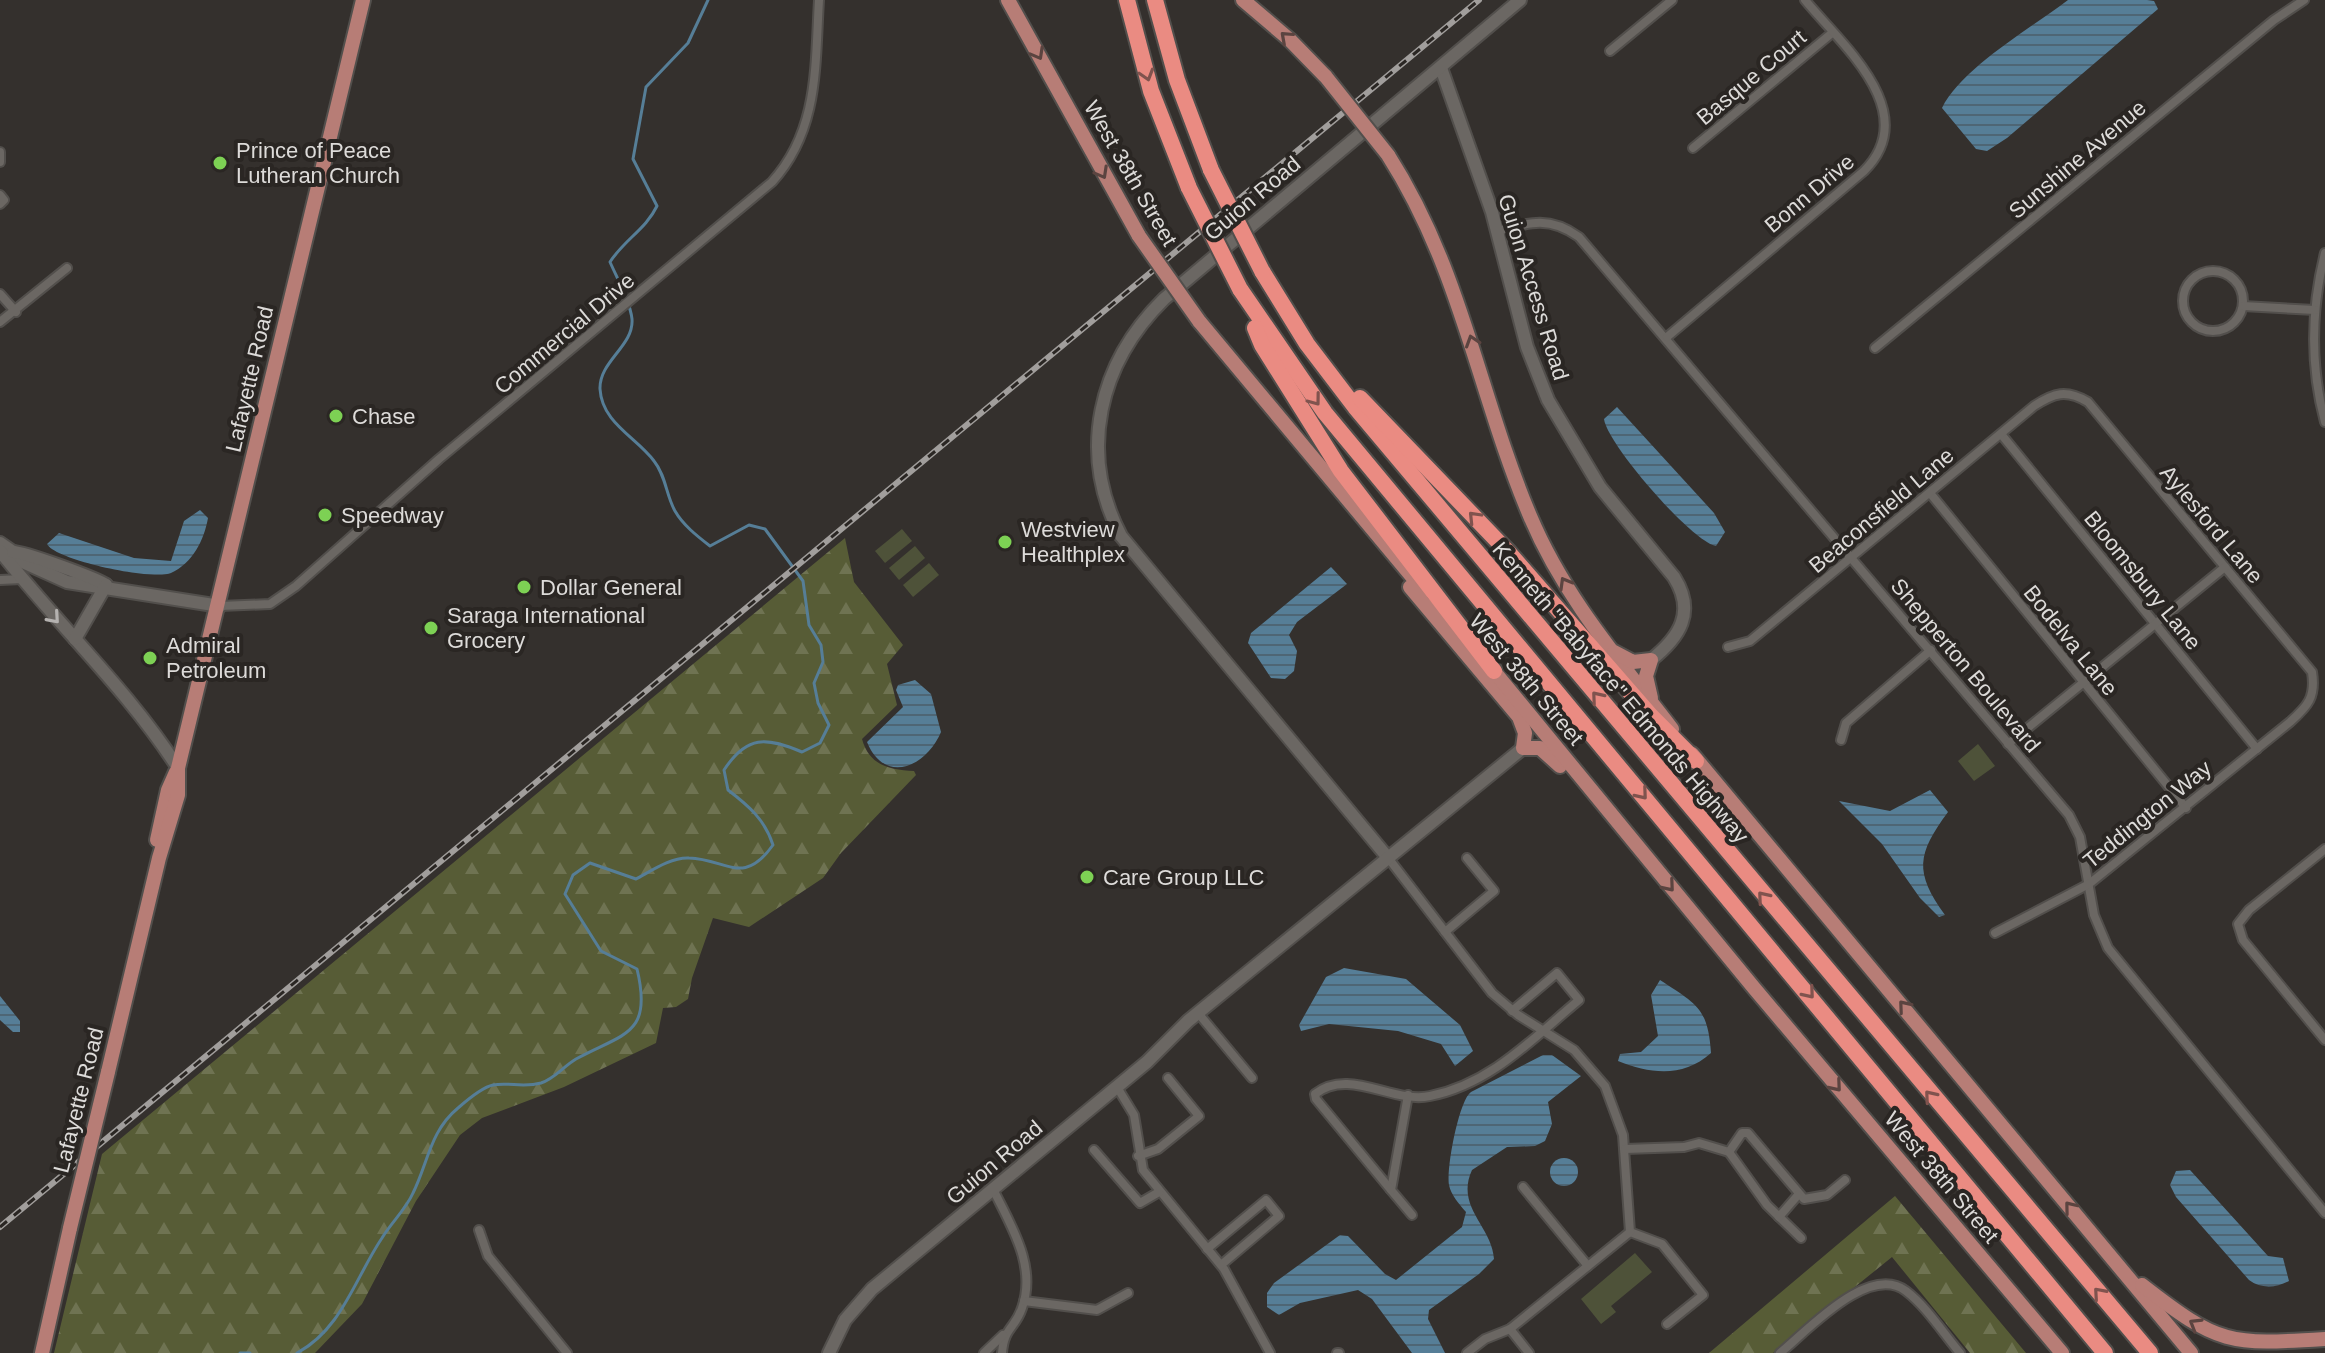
<svg xmlns="http://www.w3.org/2000/svg" width="2325" height="1353" font-family="Helvetica,sans-serif">
<style>
.forest{fill:url(#forest-firs)}
.green{fill:#4e5239}
.water{fill:url(#water-rules)}
.lines{fill:none;stroke-linecap:round;stroke-linejoin:round}
.stream{stroke:#567e97;stroke-width:3}
.street-casing{stroke:#524f4c;stroke-width:12}
.secondary-casing{stroke:#524f4c;stroke-width:16}
.primary-casing{stroke:#524f4c;stroke-width:18}
.highway-casing{stroke:#524f4c;stroke-width:20}
.street{stroke:#6b6763;stroke-width:8}
.secondary{stroke:#6b6763;stroke-width:12}
.primary{stroke:#b77d76;stroke-width:14}
.highway{stroke:#ea8b82;stroke-width:16}
.rail-casing{stroke:#a19e9c;stroke-width:6}
.rail{stroke:#2a2623;stroke-width:3;stroke-dasharray:9;stroke-linecap:butt}
.primary-bridge-casing{stroke:#524f4c;stroke-width:18;stroke-linecap:butt}
.highway-bridge-casing{stroke:#524f4c;stroke-width:20;stroke-linecap:butt}
.primary-bridge{stroke:#b77d76;stroke-width:14}
.highway-bridge{stroke:#ea8b82;stroke-width:16}
.oneway{stroke:#5b4440}
.oneway2{stroke:#80534e}
.oneway3{stroke:#b5b2b0}
.poi-dot{fill:#7dd154;stroke:#2a2623;stroke-width:3}
.labels{text-anchor:middle;stroke-width:8;stroke-linejoin:round;paint-order:stroke}
.street-label{font-size:22px;fill:#dddbd9;stroke:#2a2623}
.poi-label{font-size:22px;fill:#dddbd9;stroke:#2a2623;text-anchor:start}
</style>
<defs>
<pattern id="forest-firs" width="22" height="20" patternUnits="userSpaceOnUse" patternTransform="scale(2)"><rect width="22" height="20" fill="#575c36"/><path d="M5 1l3.5 6h-7zM16 11l3.5 6h-7z" fill="#6f7352"/></pattern>
<pattern id="water-rules" width="6" height="5" patternUnits="userSpaceOnUse" patternTransform="scale(2)"><rect width="6" height="5" fill="#567e97"/><path d="M0 2.5h6" fill="none" stroke="#4e6675"/></pattern>
</defs>
<rect width="100%" height="100%" fill="#34302d"/>
<g class="forest">
<path d="M845,538L854,582L903,645L887,664L897,705L862,739C869,765 889,770 914,771L916,775L841,853L823,878L749,927L713,918L692,978L688,999L676,1007L663,1008L656,1043L564,1087L482,1118L460,1135L416,1201L362,1304L315,1353H54L102,1154Z"/>
<polygon points="1895,1196 2026,1353 1970,1353 1892,1257 1773,1353 1709,1353"/>
</g>
<g class="green">
<polygon points="902,529 912,541 885,563 875,551"/>
<polygon points="915,546 925,558 899,580 889,568"/>
<polygon points="929,563 939,575 913,597 903,585"/>
<polygon points="1978,744 1995,766 1974,781 1958,761"/>
<polygon points="1635,1253 1652,1272 1611,1306 1616,1312 1601,1324 1581,1299"/>
</g>
<g class="water">
<path d="M2068,0H2147L2154,1L2158,9L2007,138L1987,151L1976,149L1942,108C1962,68 2031,28 2068,0Z"/>
<path d="M1617,407L1714,513L1725,532L1716,546C1692,542 1607,444 1604,419Z"/>
<path d="M200,510L208,518C204,540 193,563 171,573C153,581 55,560 47,544L59,533L134,558L171,561L184,521Z"/>
<polygon points="1331,567 1347,584 1297,622 1289,635 1297,651 1294,671 1285,679 1271,678 1248,643 1251,633"/>
<path d="M915,680L931,694L941,732C927,766 885,786 867,742L903,707L896,690L898,685Z"/>
<path d="M1930,790L1948,812C1917,854 1914,872 1945,915L1939,917L1920,898L1882,844L1839,801L1890,811Z"/>
<polygon points="1344,968 1406,979 1460,1025 1473,1051 1455,1066 1441,1044 1398,1031 1329,1024 1301,1031 1299,1025 1326,977"/>
<path d="M1660,980C1696,1004 1708,1007 1711,1053C1683,1078 1651,1074 1618,1061L1620,1054L1641,1052L1658,1036L1651,995Z"/>
<polygon points="0,996 20,1021 20,1032 13,1032 0,1020"/>
<path d="M1543,1055H1552L1581,1076L1548,1102L1552,1124L1545,1141L1535,1146L1507,1147L1472,1170C1455,1207 1492,1226 1494,1259L1479,1274L1429,1310L1428,1319L1445,1353H1412L1372,1299L1358,1290L1300,1303L1279,1315L1267,1307V1293L1274,1283L1340,1235L1348,1236L1385,1274L1396,1280L1462,1227L1466,1212C1459,1204 1451,1195 1449,1185C1446,1169 1459,1100 1471,1092Z"/>
<circle cx="1564" cy="1172" r="14"/>
<path d="M2190,1170L2268,1256L2283,1258L2289,1281C2276,1288 2261,1289 2249,1280L2176,1197L2170,1185L2176,1171Z"/>
</g>
<g class="lines">
<g class="stream">
<polyline points="240,1353 250,1353"/>
<path d="M297,1353C342,1329 355,1278 382,1238C391,1223 406,1209 413,1193C428,1163 430,1131 458,1108C466,1101 483,1087 493,1085C509,1082 523,1088 541,1083C554,1079 564,1066 576,1059C624,1033 653,1035 637,969L601,951L565,894L573,875L590,863L636,879C651,871 671,857 689,858C727,859 743,887 773,845C765,820 749,806 728,790L724,770C747,735 766,737 802,752L820,743L829,725L818,703L814,683L823,662L821,645L809,625L803,581L765,529L749,525L710,546C697,536 683,525 675,511C666,495 666,476 654,461C636,437 602,423 600,389C599,361 634,346 632,319C630,301 617,278 610,262C624,240 646,229 657,206L633,159L646,87L688,43L708,0"/>
</g>
<defs>
<g id="street">
<polyline points="1610,51 1672,0"/>
<polyline points="1693,148 1832,33"/>
<polyline points="0,152 0,162"/>
<polyline points="0,195 4,200 0,204"/>
<path d="M1498,231C1530,222 1550,216 1579,237L2069,815L2080,837L2094,915L2108,948L2325,1213"/>
<path d="M2325,253C2311,309 2310,366 2325,422"/>
<circle cx="2213" cy="301" r="30"/>
<polyline points="0,294 16,312"/>
<polyline points="2243,306 2315,310"/>
<polyline points="0,322 67,268"/>
<path d="M1667,337L1864,171C1923,112 1842,45 1805,0"/>
<polyline points="1875,348 2274,20 2304,0"/>
<polyline points="2001,434 2257,749"/>
<polyline points="1930,493 2186,808"/>
<polyline points="0,580 22,579"/>
<path d="M220,606L270,604L296,586L439,459L772,182C819,130 815,66 819,0"/>
<path d="M1728,647L1750,641L2034,406C2054,393 2066,389 2088,402L2312,672C2316,697 2308,706 2290,722L2089,884L1995,933"/>
<polyline points="1841,740 1846,723 1931,650"/>
<polyline points="2008,744 2225,567"/>
<polyline points="2325,849 2249,910 2238,924 2243,940 2325,1040"/>
<polyline points="1389,859 1492,993 1518,1015 1574,1050 1605,1086 1623,1135 1630,1232 1662,1244 1703,1295 1667,1324"/>
<polyline points="1445,932 1494,891 1467,858"/>
<polyline points="1198,1013 1252,1078"/>
<polyline points="1117,1087 1134,1115 1143,1170 1224,1269 1270,1353"/>
<polyline points="1408,1095 1391,1190 1412,1215"/>
<polyline points="1625,1149 1684,1147 1699,1143 1729,1152"/>
<polyline points="1094,1150 1140,1203 1159,1192"/>
<polyline points="1729,1152 1742,1133 1748,1133 1804,1199 1827,1195 1845,1180"/>
<polyline points="1729,1152 1767,1205 1801,1238"/>
<polyline points="1138,1156 1158,1149 1199,1116 1168,1078"/>
<polyline points="1523,1187 1588,1266"/>
<path d="M993,1189C1011,1226 1037,1266 1022,1308C1015,1329 1004,1327 1002,1353"/>
<path d="M1391,1190L1316,1099L1315,1094C1349,1067 1393,1104 1430,1096C1491,1084 1533,1038 1579,1000L1557,973L1512,1011"/>
<polyline points="1779,1217 1798,1195"/>
<polyline points="479,1230 488,1256 567,1353"/>
<polyline points="1207,1249 1266,1200 1279,1216 1221,1265"/>
<polyline points="1024,1301 1097,1310 1128,1293"/>
<polyline points="1510,1329 1529,1353"/>
<polyline points="984,1353 1003,1335"/>
<polyline points="1337,1353 1339,1353"/>
<polyline points="1467,1353 1485,1339 1510,1329 1630,1232"/>
<path d="M1780,1353C1808,1330 1869,1263 1906,1291C1927,1307 1943,1333 1960,1353"/>
</g>
<g id="secondary">
<path d="M1441,68L1492,212L1527,347L1548,400L1600,487L1674,577C1696,612 1680,637 1651,660"/>
<polyline points="0,543 13,552 16,559 67,582 220,606"/>
<path d="M0,551C58,625 128,690 178,768"/>
<path d="M13,552C22,551 98,579 106,585"/>
<polyline points="75,639 106,585"/>
<path d="M1389,859L1121,536C1077,452 1099,363 1164,299L1520,0"/>
<polyline points="829,1353 845,1320 872,1289 1147,1062 1188,1021 1523,748"/>
</g>
<g id="primary">
<polyline points="1008,0 1139,236"/>
<polyline points="1243,0 1290,40 1326,77"/>
<path d="M1388,155C1462,271 1478,393 1530,516C1564,597 1619,660 1672,729"/>
<polyline points="1199,321 1424,591"/>
<polyline points="1410,587 1519,717 1525,733 1523,748 1540,748 1560,766"/>
<polyline points="1614,652 1633,662 1651,660 1646,676 1651,698"/>
<polyline points="1488,664 1754,988 2062,1353"/>
<polyline points="1692,754 2191,1353"/>
<polyline points="157,840 168,790 176,772"/>
<polyline points="108,1072 159,858 178,795 178,768 363,0"/>
<path d="M2142,1285C2219,1345 2229,1345 2325,1339"/>
<polyline points="42,1353 70,1228"/>
</g>
<g id="highway">
<polyline points="1127,0 1151,91 1189,188"/>
<polyline points="1155,0 1177,80 1211,170"/>
<polyline points="1262,271 1307,344 1355,407 2150,1353"/>
<polyline points="1240,289 1325,413 2105,1353"/>
<polyline points="1255,328 1262,345 1341,471 1494,671"/>
<polyline points="1360,398 1509,553 1651,716 1696,761"/>
</g>
</defs>
<use href="#street" class="street-casing"/>
<use href="#secondary" class="secondary-casing"/>
<use href="#primary" class="primary-casing"/>
<use href="#highway" class="highway-casing"/>
<use href="#street" class="street"/>
<use href="#secondary" class="secondary"/>
<use href="#primary" class="primary"/>
<use href="#highway" class="highway"/>
<defs>
<polyline id="rail" points="0,1227 1479,0"/>
</defs>
<use href="#rail" class="rail-casing"/>
<use href="#rail" class="rail"/>
<defs>
<g id="primary-bridge">
<polyline points="1326,77 1388,155"/>
<polyline points="1139,236 1199,321"/>
<polyline points="70,1228 108,1072"/>
</g>
<g id="highway-bridge">
<polyline points="1211,170 1262,271"/>
<polyline points="1189,188 1240,289"/>
</g>
</defs>
<use href="#primary-bridge" class="primary-bridge-casing"/>
<use href="#highway-bridge" class="highway-bridge-casing"/>
<use href="#primary-bridge" class="primary-bridge"/>
<use href="#highway-bridge" class="highway-bridge"/>
</g>
<defs><path id="oneway-chevron" d="M-2-3.5L2.5 0L-2 3.5" fill="none" stroke-width="1.6" stroke-linecap="round" stroke-linejoin="round" transform="scale(2)"/></defs>
<g class="oneway">
<use href="#oneway-chevron" transform="translate(1286 37) rotate(-138)"/>
<use href="#oneway-chevron" transform="translate(1038 54) rotate(61)"/>
<use href="#oneway-chevron" transform="translate(1102 173) rotate(61)"/>
<use href="#oneway-chevron" transform="translate(1472 341) rotate(-108)"/>
<use href="#oneway-chevron" transform="translate(1565 583) rotate(-120)"/>
<use href="#oneway-chevron" transform="translate(1669 886) rotate(50)"/>
<use href="#oneway-chevron" transform="translate(1904 1006) rotate(-130)"/>
<use href="#oneway-chevron" transform="translate(1836 1086) rotate(50)"/>
<use href="#oneway-chevron" transform="translate(2070 1207) rotate(-129)"/>
<use href="#oneway-chevron" transform="translate(2195 1324) rotate(-149)"/>
</g>
<g class="oneway2">
<use href="#oneway-chevron" transform="translate(1147 75) rotate(73)"/>
<use href="#oneway-chevron" transform="translate(1315 400) rotate(53)"/>
<use href="#oneway-chevron" transform="translate(1474 517) rotate(-134)"/>
<use href="#oneway-chevron" transform="translate(1597 697) rotate(-130)"/>
<use href="#oneway-chevron" transform="translate(1642 794) rotate(50)"/>
<use href="#oneway-chevron" transform="translate(1763 897) rotate(-130)"/>
<use href="#oneway-chevron" transform="translate(1809 993) rotate(50)"/>
<use href="#oneway-chevron" transform="translate(1930 1096) rotate(-130)"/>
<use href="#oneway-chevron" transform="translate(2099 1293) rotate(-131)"/>
</g>
<use class="oneway3" href="#oneway-chevron" transform="translate(54 618) rotate(49)"/>
<g class="poi-dot">
<circle cx="220" cy="163" r="8"/>
<circle cx="336" cy="416" r="8"/>
<circle cx="325" cy="515" r="8"/>
<circle cx="1005" cy="542" r="8"/>
<circle cx="524" cy="587" r="8"/>
<circle cx="431" cy="628" r="8"/>
<circle cx="150" cy="658" r="8"/>
<circle cx="1087" cy="877" r="8"/>
</g>
<g class="labels">
<g class="street-label">
<text transform="translate(1751 77) rotate(-40)" y="8">Basque Court</text>
<text transform="translate(2077 159) rotate(-40)" y="8">Sunshine Avenue</text>
<text transform="translate(1131 173) rotate(60)" y="8">West 38th Street</text>
<text transform="translate(1809 193) rotate(-40)" y="8">Bonn Drive</text>
<text transform="translate(1252 198) rotate(-40)" y="8">Guion Road</text>
<text transform="translate(1534 287) rotate(73)" y="8">Guion Access Road</text>
<text transform="translate(564 333) rotate(-40)" y="8">Commercial Drive</text>
<text transform="translate(249 379) rotate(-77)" y="8">Lafayette Road</text>
<text transform="translate(1881 510) rotate(-40)" y="8">Beaconsfield Lane</text>
<text transform="translate(2212 524) rotate(50)" y="8">Aylesford Lane</text>
<text transform="translate(2143 580) rotate(51)" y="8">Bloomsbury Lane</text>
<text transform="translate(2071 640) rotate(51)" y="8">Bodelva Lane</text>
<text transform="translate(1966 665) rotate(50)" y="8">Shepperton Boulevard</text>
<text transform="translate(1527 679) rotate(50)" y="8">West 38th Street</text>
<text transform="translate(1621 692) rotate(50)" y="8">Kenneth "Babyface" Edmonds Highway</text>
<text transform="translate(2147 814) rotate(-39)" y="8">Teddington Way</text>
<text transform="translate(78 1100) rotate(-76)" y="8">Lafayette Road</text>
<text transform="translate(994 1162) rotate(-40)" y="8">Guion Road</text>
<text transform="translate(1942 1177) rotate(50)" y="8">West 38th Street</text>
</g>
<g class="poi-label">
<text x="236" y="158">Prince of Peace<tspan x="236" dy="25">Lutheran Church</tspan></text>
<text x="352" y="424">Chase</text>
<text x="341" y="523">Speedway</text>
<text x="1021" y="537">Westview<tspan x="1021" dy="25">Healthplex</tspan></text>
<text x="540" y="595">Dollar General</text>
<text x="447" y="623">Saraga International<tspan x="447" dy="25">Grocery</tspan></text>
<text x="166" y="653">Admiral<tspan x="166" dy="25">Petroleum</tspan></text>
<text x="1103" y="885">Care Group LLC</text>
</g>
</g>
</svg>
